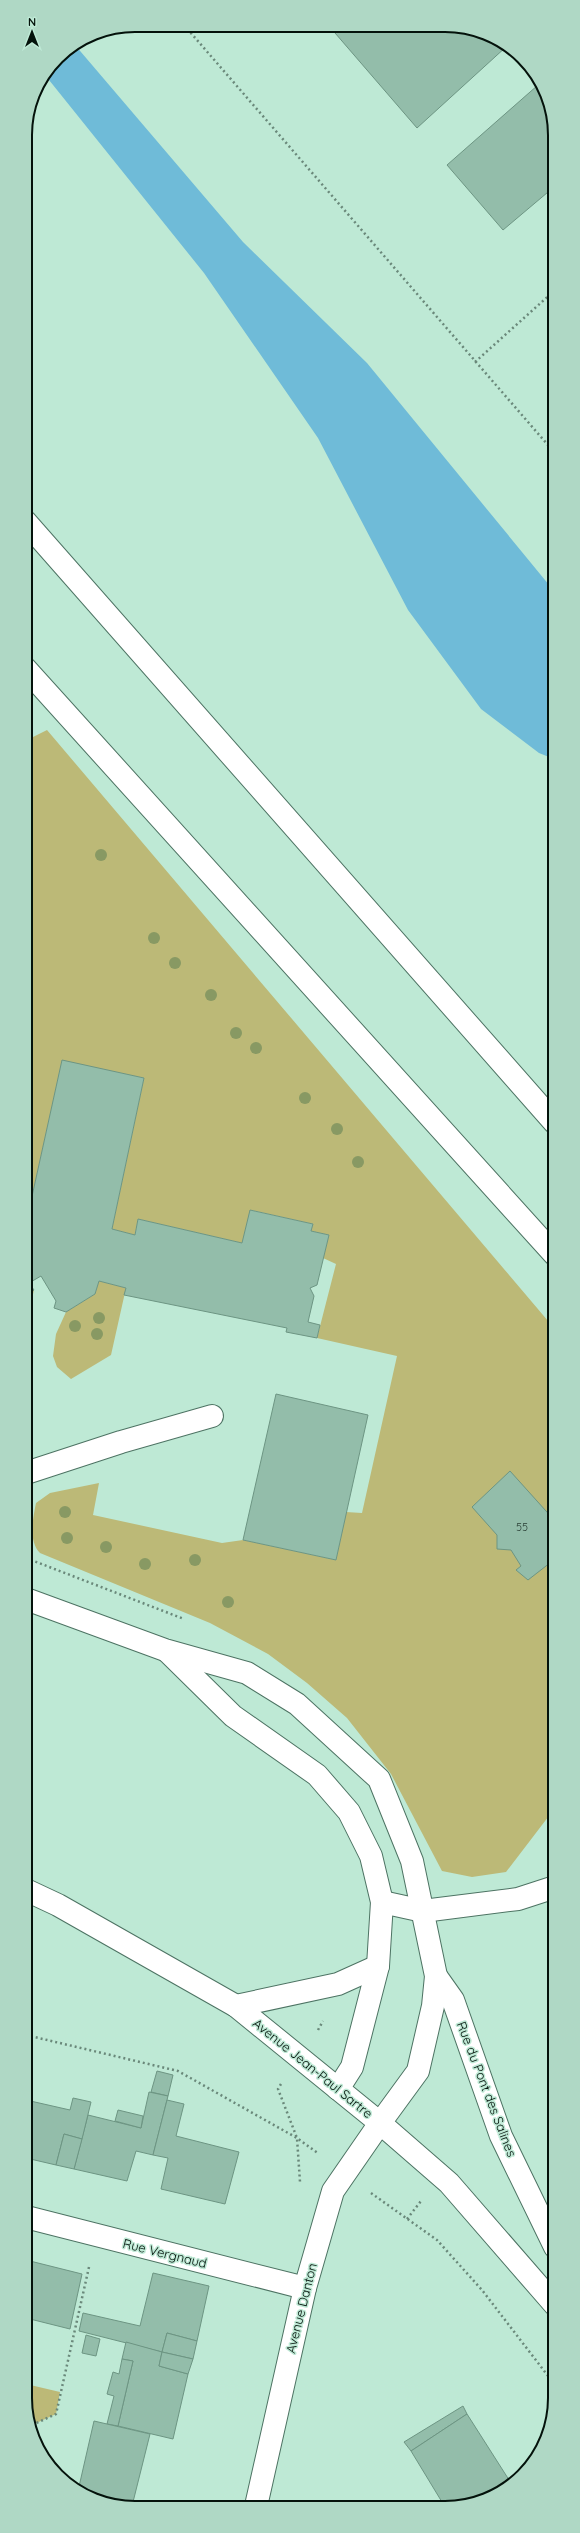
<svg xmlns="http://www.w3.org/2000/svg" width="580" height="2533" font-family="Quicksand,sans-serif">
<style>
.green{fill:#bcb977}
.water{fill:#6fbbd8}
.building{fill:#93bdaa;stroke:#6d9583}
.lines{fill:none;stroke-linecap:round;stroke-linejoin:round}
.lane-casing{stroke:#4d7363;stroke-width:24}
.street-casing{stroke:#4d7363;stroke-width:24}
.secondary-casing{stroke:#4d7363;stroke-width:24}
.highway-casing{stroke:#4d7363;stroke-width:24}
.path{stroke:#6a887a;stroke-width:2.5;stroke-dasharray:2 3;stroke-linecap:butt}
.lane{stroke:#fff;stroke-width:22}
.street{stroke:#fff;stroke-width:22}
.secondary{stroke:#fff;stroke-width:22}
.highway{stroke:#fff;stroke-width:22}
.tree{fill:#889963}
.labels{text-anchor:middle;stroke-width:3;stroke-linejoin:round;paint-order:stroke}
.number-label{font-size:11px;fill:#283d33}
.street-label{font-size:13px;fill:#04120b;stroke:#bee9d5}
.rim{fill:none;stroke:#04120b;stroke-width:2}
</style>
<rect width="100%" height="100%" fill="#bee9d5"/>
<g class="green">
<path d="M47,730L554,1328L555,1808L506,1872L472,1877L442,1871L391,1774L347,1718L307,1683L268,1654L210,1623L40,1553C28,1541 33,1518 36,1503L50,1493L99,1483L93,1515L222,1543L243,1540L336,1560L346,1512L362,1513L397,1356L317,1338L336,1264L323,1258L329,1235L311,1231L313,1224L251,1210L242,1243L138,1219L135,1235L112,1229L144,1078L62,1061L29,1210H26L25,741Z"/>
<polygon points="99,1281 126,1288 111,1355 71,1379 57,1367 53,1356 56,1334 66,1312 95,1294"/>
<polygon points="34,1290 26,1324 26,1296"/>
<polygon points="26,2384 60,2392 56,2414 32,2425 26,2412"/>
</g>
<polygon class="water" points="75,45 243,242 367,363 554,591 554,759 539,753 481,709 408,610 318,438 204,273 45,75 57,57"/>
<g class="building">
<polygon points="329,26 467,27 500,40 507,46 417,128"/>
<polygon points="538,85 554,121 554,187 503,230 447,165"/>
<polygon points="62,1060 144,1078 112,1229 135,1235 138,1219 242,1243 250,1210 313,1224 311,1231 329,1235 317,1285 310,1288 314,1296 308,1322 320,1325 317,1338 286,1332 287,1328 124,1295 126,1288 99,1281 95,1294 66,1312 54,1308 56,1301 41,1276 29,1283 34,1290 26,1296 26,1210 29,1210"/>
<polygon points="276,1394 368,1415 336,1560 243,1540"/>
<polygon points="510,1471 555,1521 555,1559 528,1580 516,1570 521,1566 511,1550 497,1549 497,1535 472,1507"/>
<polygon points="157,2071 173,2075 168,2096 151,2092"/>
<polygon points="149,2092 168,2096 153,2155 136,2151 127,2181 74,2169 88,2115 141,2128"/>
<polygon points="73,2098 91,2102 82,2139 64,2134 56,2165 26,2158 26,2100 70,2110"/>
<polygon points="167,2100 184,2104 176,2136 239,2152 225,2204 161,2189 168,2158 153,2155"/>
<polygon points="118,2110 143,2116 141,2128 115,2121"/>
<polygon points="64,2134 82,2139 74,2169 56,2165"/>
<polygon points="26,2260 82,2274 70,2329 26,2318"/>
<polygon points="153,2273 209,2286 197,2341 167,2333 162,2352 79,2331 83,2313 140,2326"/>
<polygon points="167,2333 197,2341 193,2359 162,2352"/>
<polygon points="86,2335 100,2339 96,2356 82,2353"/>
<polygon points="126,2342 162,2352 159,2366 188,2374 173,2439 118,2426 133,2361 122,2359"/>
<polygon points="162,2352 193,2359 188,2374 159,2366"/>
<polygon points="122,2359 133,2361 118,2426 107,2424 114,2396 107,2394 113,2372 119,2374"/>
<polygon points="463,2406 467,2414 411,2451 404,2442"/>
<polygon points="467,2414 511,2483 494,2497 459,2507 445,2507 411,2451"/>
<polygon points="94,2421 150,2434 132,2506 113,2506 78,2491"/>
</g>
<g class="lines">
<defs>
<g id="lane">
<polyline points="26,1473 121,1442 212,1416"/>
<polyline points="423,1911 518,1899 555,1887"/>
</g>
<g id="street">
<polyline points="26,2217 305,2288"/>
<polyline points="256,2506 305,2288 333,2191 380,2123"/>
</g>
<g id="secondary">
<polyline points="26,1599 165,1650 247,1673 297,1704 379,1779 412,1861 436,1976 433,2006 418,2071 380,2123"/>
<polyline points="168,1652 233,1716 317,1775 349,1812 371,1856 382,1902 378,1966 352,2067 338,2089"/>
<polyline points="26,1890 58,1905 236,2006 380,2123 449,2183 555,2305"/>
<polyline points="382,1902 423,1911"/>
<polyline points="436,1976 453,2000 501,2136 555,2247"/>
<polyline points="236,2006 338,1984 378,1966"/>
</g>
<g id="highway">
<polyline points="25,521 554,1122"/>
<polyline points="25,668 554,1254"/>
</g>
</defs>
<use href="#lane" class="lane-casing"/>
<use href="#street" class="street-casing"/>
<use href="#secondary" class="secondary-casing"/>
<use href="#highway" class="highway-casing"/>
<g class="path">
<polyline points="184,25 554,452"/>
<polyline points="475,362 554,291"/>
<polyline points="26,1558 184,1619"/>
<polyline points="318,2030 323,2021"/>
<polyline points="26,2035 178,2071 297,2138 319,2154"/>
<polyline points="281,2084 278,2089 297,2138 300,2182"/>
<polyline points="371,2193 437,2240 482,2290 555,2385"/>
<polyline points="407,2219 421,2201"/>
<polyline points="32,2425 56,2414 89,2267"/>
</g>
<use href="#lane" class="lane"/>
<use href="#street" class="street"/>
<use href="#secondary" class="secondary"/>
<use href="#highway" class="highway"/>
</g>
<g class="tree">
<circle cx="101" cy="855" r="6"/>
<circle cx="154" cy="938" r="6"/>
<circle cx="175" cy="963" r="6"/>
<circle cx="211" cy="995" r="6"/>
<circle cx="236" cy="1033" r="6"/>
<circle cx="256" cy="1048" r="6"/>
<circle cx="305" cy="1098" r="6"/>
<circle cx="337" cy="1129" r="6"/>
<circle cx="358" cy="1162" r="6"/>
<circle cx="99" cy="1318" r="6"/>
<circle cx="75" cy="1326" r="6"/>
<circle cx="97" cy="1334" r="6"/>
<circle cx="65" cy="1512" r="6"/>
<circle cx="67" cy="1538" r="6"/>
<circle cx="106" cy="1547" r="6"/>
<circle cx="195" cy="1560" r="6"/>
<circle cx="145" cy="1564" r="6"/>
<circle cx="228" cy="1602" r="6"/>
</g>
<g class="labels">
<g class="number-label">
<text x="522" y="1531">55</text>
</g>
<g class="street-label">
<text transform="translate(313 2068) rotate(39)" y="5">Avenue Jean-Paul Sartre</text>
<text transform="translate(487 2089) rotate(69)" y="5">Rue du Pont des Salines</text>
<text transform="translate(165 2253) rotate(14)" y="5">Rue Vergnaud</text>
<text transform="translate(301 2308) rotate(-76)" y="5">Avenue Danton</text>
</g>
</g>
<path d="M0 0H580V2533H0ZM135 32H445A103 103 0 0 1 548 135V2398A103 103 0 0 1 445 2501H135A103 103 0 0 1 32 2398V135A103 103 0 0 1 135 32Z" fill="#afd8c5" fill-rule="evenodd"/>
<path class="rim" d="M135 32H445A103 103 0 0 1 548 135V2398A103 103 0 0 1 445 2501H135A103 103 0 0 1 32 2398V135A103 103 0 0 1 135 32Z"/>
<g transform="translate(32 32)" stroke="#bee9d5" stroke-width="3" paint-order="stroke">
<path d="M0-3L7 15L0 10L-7 15Z" fill="#04120b"/>
<text y="-6" font-size="11" font-weight="bold" text-anchor="middle" fill="#04120b">N</text>
</g>
</svg>
